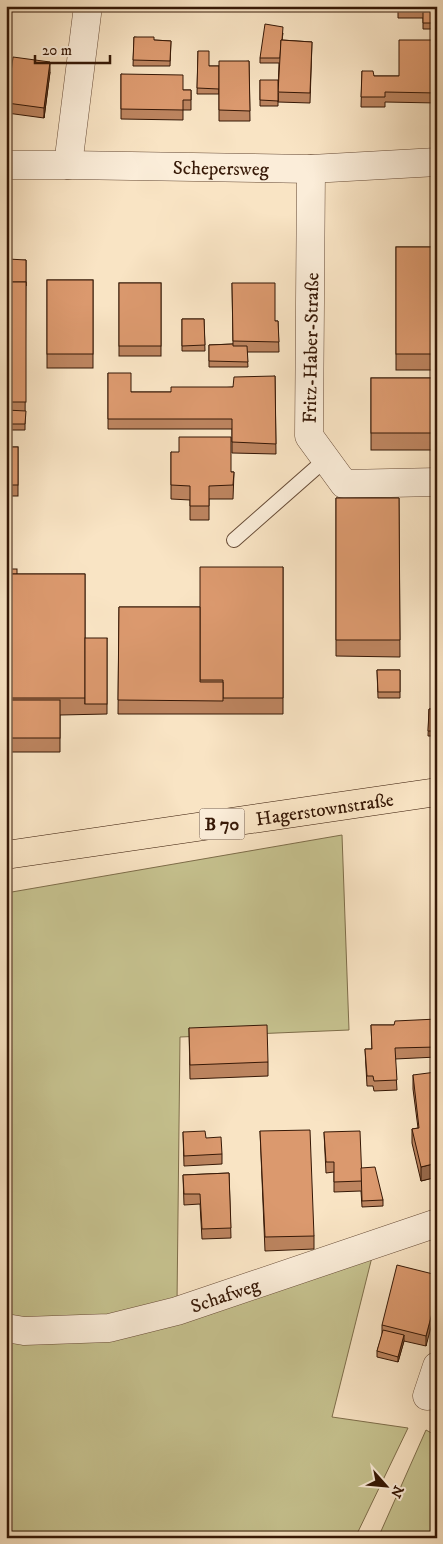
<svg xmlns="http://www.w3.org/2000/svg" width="443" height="1544" font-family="'IM FELL DW Pica',serif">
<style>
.green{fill:#c6c28f;stroke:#7e6d4a}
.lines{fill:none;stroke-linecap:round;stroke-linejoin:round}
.service-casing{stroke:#674b36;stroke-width:16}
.minor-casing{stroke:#674b36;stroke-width:29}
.primary-casing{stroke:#361806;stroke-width:29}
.service{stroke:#fbedd9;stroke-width:14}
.minor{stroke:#fbedd9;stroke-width:28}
.primary{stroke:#f9e4c4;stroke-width:28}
.wall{fill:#bc845f;stroke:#361806}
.shaded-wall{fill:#996b4d;stroke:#361806}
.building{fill:#db996e;stroke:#361806}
.labels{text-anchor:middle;stroke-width:4.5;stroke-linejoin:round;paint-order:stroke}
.shield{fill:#fbedd9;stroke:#715845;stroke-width:1}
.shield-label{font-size:18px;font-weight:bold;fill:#361806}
.street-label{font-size:19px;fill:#361806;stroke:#fbedd9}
</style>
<rect width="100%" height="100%" fill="#f9e4c4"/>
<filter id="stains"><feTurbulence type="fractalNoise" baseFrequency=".004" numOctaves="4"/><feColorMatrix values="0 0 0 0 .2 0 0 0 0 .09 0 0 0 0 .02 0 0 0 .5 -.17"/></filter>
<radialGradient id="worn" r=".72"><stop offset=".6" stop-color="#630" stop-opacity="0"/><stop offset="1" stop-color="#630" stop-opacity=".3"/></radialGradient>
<g class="green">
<polygon points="342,835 349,1030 180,1037 177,1303 115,1318 6,1321 6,893"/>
<polygon points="373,1253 332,1417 408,1428 355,1538 6,1538 6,1335 23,1338"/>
<polygon points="426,1430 437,1436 437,1538 378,1538"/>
</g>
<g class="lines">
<defs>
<polyline id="service" points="234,540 326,459"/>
<g id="minor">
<path id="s1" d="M6,165H68L311,169L437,162"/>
<polyline points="68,165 88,6"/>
<polyline points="311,169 309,436 344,484 437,482"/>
<path id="s2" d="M6,1328L24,1331L109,1328L177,1311L437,1223"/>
<polyline points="427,1396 437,1366"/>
</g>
<g id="primary">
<path id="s3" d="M6,855L437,792"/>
</g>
</defs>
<use href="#service" class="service-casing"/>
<use href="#minor" class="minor-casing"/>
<use href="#primary" class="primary-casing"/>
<use href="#service" class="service"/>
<use href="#minor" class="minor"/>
<use href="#primary" class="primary"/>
</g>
<g class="wall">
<polygon points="398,6 437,6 437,29 423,29 423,18 398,18"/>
<polygon points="283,33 282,40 312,42 310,103 278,102 278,93 278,106 260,106 260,80 278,92 279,63 260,63 260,58"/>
<polygon points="134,37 154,40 171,41 170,66 133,66"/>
<polygon points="437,40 437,103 385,102 385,107 361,107 362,71 374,76 399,76"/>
<polygon points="198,51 209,66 219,66 249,61 250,121 219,121 219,71 219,94 197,94"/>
<polygon points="50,72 44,118 7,113 7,103"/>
<polygon points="121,74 183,90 191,90 191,110 183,110 183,120 121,119"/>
<rect x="396" y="247" width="41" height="123"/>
<polygon points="26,260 25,430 6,430 6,262"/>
<rect x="47" y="280" width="46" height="88"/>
<rect x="119" y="283" width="42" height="73"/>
<polygon points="232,283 275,321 278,321 279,352 247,352 248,367 209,367 209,345 233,344"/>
<polygon points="182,319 204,319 205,351 182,351"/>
<polygon points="108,373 131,392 171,392 233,387 275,376 276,454 232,453 232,429 108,429"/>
<rect x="371" y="378" width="66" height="72"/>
<rect x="6" y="447" width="12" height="49"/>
<polygon points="171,452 231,472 234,472 233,499 209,499 209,520 190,520 190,500 171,499"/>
<polygon points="336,498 399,498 400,657 336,656"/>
<polygon points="283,567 283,714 118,714 119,607 200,607"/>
<polygon points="6,569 17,574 85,574 85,704 107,638 107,714 60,715 60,752 6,752"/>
<polygon points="377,670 400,670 400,698 378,698"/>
<polygon points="429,709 437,709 437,736 428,736"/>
<polygon points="437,1019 437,1057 395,1059 397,1090 374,1091 373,1086 367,1086 365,1049 372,1049 371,1025 394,1025"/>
<polygon points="189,1028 268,1062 268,1076 190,1079"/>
<polygon points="413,1075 437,1080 437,1177 421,1181 412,1143 412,1129 418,1128 413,1089"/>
<polygon points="260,1131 314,1236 314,1249 265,1251"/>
<polygon points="183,1132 206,1138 222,1154 222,1164 184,1166"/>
<polygon points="324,1132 361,1168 383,1200 383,1206 362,1207 361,1191 334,1192 334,1172 326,1173"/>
<polygon points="229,1173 231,1238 202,1239 200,1204 184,1205 183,1175"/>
<polygon points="437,1275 426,1346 404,1341 398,1362 377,1357 377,1351 382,1335 382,1325"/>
</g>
<g class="shaded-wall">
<polygon points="50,62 50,72 44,118 44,108"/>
<polygon points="437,1163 437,1177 421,1181 421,1167"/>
<polygon points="437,1294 437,1305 426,1346 426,1336"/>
<polygon points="404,1335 404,1341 398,1362 398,1357"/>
</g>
<g class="building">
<polygon points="437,11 437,23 423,23 423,12"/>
<polygon points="265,24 283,27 282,40 281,40 280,58 260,58"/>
<polygon points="134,37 154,37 154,40 171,41 170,61 133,60"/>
<polygon points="281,40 312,42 310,93 278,92"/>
<polygon points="399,40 437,40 437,93 385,92 385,97 361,97 362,71 373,71 374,76 399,76"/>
<polygon points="198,51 209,51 209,66 219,66 219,89 197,88"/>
<polygon points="13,57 50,62 44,108 7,103"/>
<polygon points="219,61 249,61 250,111 219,110"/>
<polygon points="121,74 183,75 183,90 191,90 191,100 183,100 183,110 121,109"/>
<polygon points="260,80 278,80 278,101 260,100"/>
<rect x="396" y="247" width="41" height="107"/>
<polygon points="8,259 26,260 26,286 26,282 6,282 6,262 8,262"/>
<rect x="47" y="280" width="46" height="74"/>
<rect x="6" y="282" width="20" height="120"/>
<rect x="119" y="283" width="42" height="63"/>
<polygon points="232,283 275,283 275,321 278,321 279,342 233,341"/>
<polygon points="182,319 204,319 205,345 182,346"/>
<polygon points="233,344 233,346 247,346 248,362 209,361 209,345"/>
<polygon points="108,373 131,373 131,392 171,392 171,387 233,387 234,377 275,376 276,444 232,442 232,419 108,419"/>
<rect x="371" y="378" width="66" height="55"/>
<polygon points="6,410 26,411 25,424 6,424"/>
<polygon points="179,437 231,437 231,472 234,472 233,485 209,486 209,506 190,506 190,486 171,485 171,452 179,452"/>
<rect x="6" y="447" width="12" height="38"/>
<polygon points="336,498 399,498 400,640 336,640"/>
<polygon points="200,567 283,567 283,698 223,698 223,680 200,680"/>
<rect x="6" y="569" width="11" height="5"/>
<rect x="6" y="574" width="79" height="124"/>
<polygon points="119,607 200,607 200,682 223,682 223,701 118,700"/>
<rect x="85" y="638" width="22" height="66"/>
<polygon points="377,670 400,670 400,692 378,692"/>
<rect x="6" y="700" width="54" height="38"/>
<polygon points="429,709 437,709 437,731 428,731"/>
<polygon points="437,1019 437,1047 395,1048 397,1080 374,1081 373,1076 367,1076 365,1049 372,1049 371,1025 394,1025 395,1021"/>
<polygon points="267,1025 268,1062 190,1065 189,1028"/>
<polygon points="436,1072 437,1080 437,1163 421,1167 412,1129 419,1128 413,1075"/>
<polygon points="310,1130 314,1236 265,1237 260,1131"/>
<polygon points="205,1131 206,1138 221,1137 222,1154 184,1156 183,1132"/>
<polygon points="360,1131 362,1181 334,1182 334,1162 326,1162 324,1132"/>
<polygon points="375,1167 383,1200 362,1201 361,1168"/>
<polygon points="229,1173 231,1228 202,1229 200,1194 184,1194 183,1175"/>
<polygon points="397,1265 437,1275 437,1294 426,1336 382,1325"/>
<polygon points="383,1330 404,1335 398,1357 377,1351"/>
</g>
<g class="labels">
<rect class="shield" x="199.5" y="808.5" width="45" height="31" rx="4"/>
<g class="shield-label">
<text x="222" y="830">B 70</text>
</g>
<g class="street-label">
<text dy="7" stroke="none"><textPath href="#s1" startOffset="215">Schepersweg</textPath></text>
<text transform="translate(310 348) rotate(-89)" y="7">Fritz-Haber-Straße</text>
<text dy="7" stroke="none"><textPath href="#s3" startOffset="322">Hagerstownstraße</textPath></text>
<text dy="7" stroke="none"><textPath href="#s2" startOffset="224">Schafweg</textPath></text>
</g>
</g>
<rect width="443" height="1544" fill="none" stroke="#f9e4c4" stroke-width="25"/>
<rect x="8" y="8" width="428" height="1529" fill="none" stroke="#361806" stroke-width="2.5"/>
<rect x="12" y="12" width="418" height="1519" fill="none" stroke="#361806"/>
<g transform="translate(386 1486) rotate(117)" stroke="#fbedd9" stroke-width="4" paint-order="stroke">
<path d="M0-4L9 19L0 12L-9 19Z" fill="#361806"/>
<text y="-8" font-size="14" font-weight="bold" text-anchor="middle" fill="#361806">N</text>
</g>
<path d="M35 55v8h75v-8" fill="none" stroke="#361806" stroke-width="2.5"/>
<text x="42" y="55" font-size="15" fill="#361806" stroke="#fbedd9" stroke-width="4" paint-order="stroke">20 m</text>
<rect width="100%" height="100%" filter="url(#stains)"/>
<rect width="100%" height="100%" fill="url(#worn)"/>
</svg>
